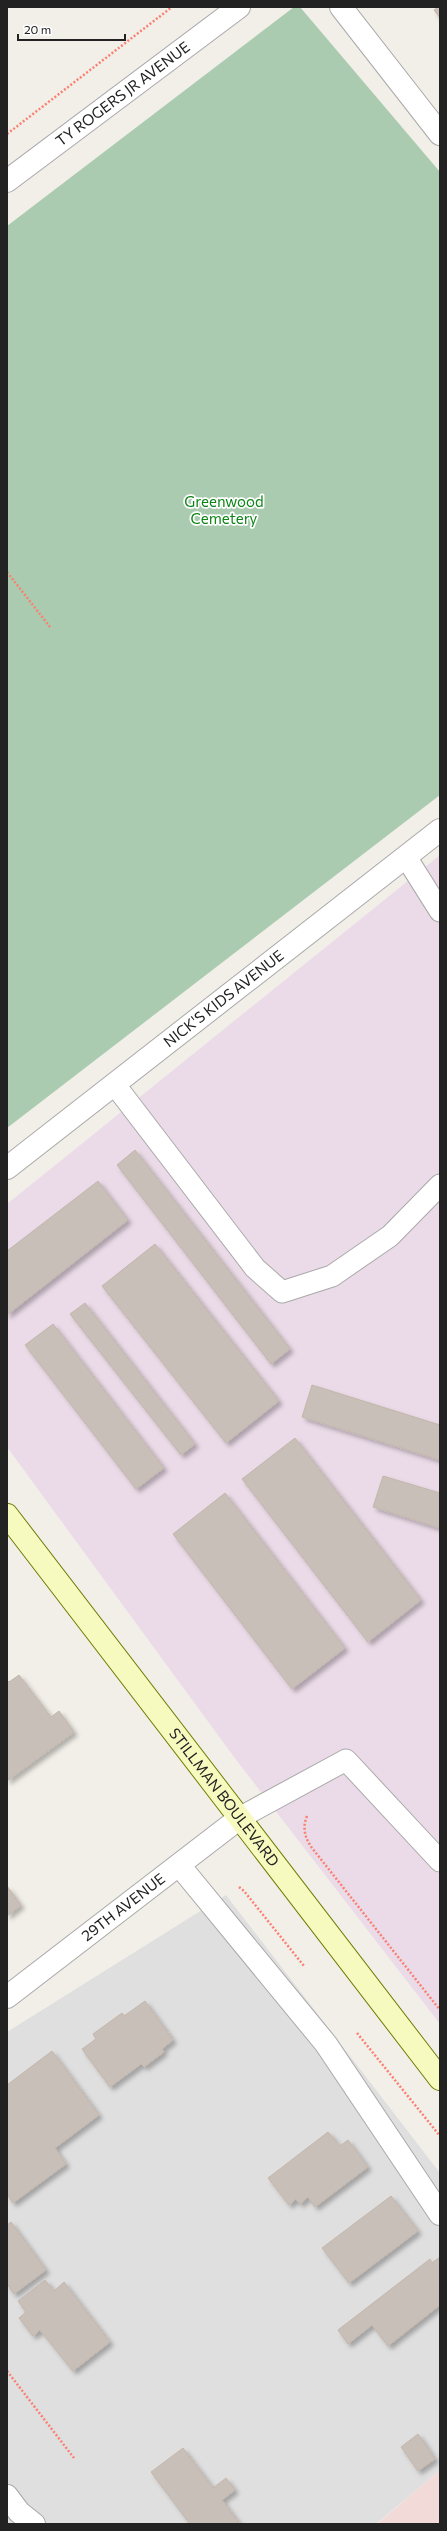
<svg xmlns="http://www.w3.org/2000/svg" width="447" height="2531" font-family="Commissioner,sans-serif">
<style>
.residential{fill:#e0dfdf}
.commercial{fill:#f2dad9}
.industrial{fill:#ebdbe8}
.cemetery{fill:#aacbaf}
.building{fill:#c7bfb8;stroke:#c4b6ab;filter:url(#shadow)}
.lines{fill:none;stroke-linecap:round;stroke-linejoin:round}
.service-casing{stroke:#a9a9a9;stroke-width:23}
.minor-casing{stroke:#a9a9a9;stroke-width:24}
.secondary-casing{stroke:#707d05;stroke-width:24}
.path{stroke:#fa8072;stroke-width:2.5;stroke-dasharray:2 2;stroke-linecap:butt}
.service{stroke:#fff;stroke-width:21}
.minor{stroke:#fff;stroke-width:22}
.secondary{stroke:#f7fabf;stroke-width:22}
.labels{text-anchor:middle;stroke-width:3.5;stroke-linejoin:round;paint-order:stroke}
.street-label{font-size:15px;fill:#222;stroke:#fff}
.park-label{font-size:15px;fill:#0c8416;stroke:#fff}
</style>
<defs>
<filter id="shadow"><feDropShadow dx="3.5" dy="3.5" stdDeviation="2" flood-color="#0004"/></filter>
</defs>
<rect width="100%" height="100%" fill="#f2efe9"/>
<polygon class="residential" points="226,1895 440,2173 440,2470 376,2524 7,2524 7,2032"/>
<polygon class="commercial" points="440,2470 440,2524 377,2524"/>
<polygon class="industrial" points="440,855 440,2024 234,1757 7,1447 7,1204"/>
<polygon class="cemetery" points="294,7 300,7 440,172 440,795 7,1128 7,226"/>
<g class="building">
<polygon points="438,7 440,7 440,18 434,10"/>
<polygon points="135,1150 290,1349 271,1364 117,1165"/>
<polygon points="98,1181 128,1220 7,1315 7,1251"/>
<polygon points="155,1244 279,1401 226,1443 102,1286"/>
<polygon points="85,1303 195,1444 181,1455 70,1314"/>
<polygon points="53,1324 164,1468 136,1489 25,1345"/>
<polygon points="312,1385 440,1425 440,1460 302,1417"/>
<polygon points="295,1438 421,1600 368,1642 242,1479"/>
<polygon points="383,1476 440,1493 440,1528 373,1507"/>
<polygon points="225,1493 345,1648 292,1689 173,1534"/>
<polygon points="19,1675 51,1717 59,1711 74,1732 7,1781 7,1680 9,1682"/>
<polygon points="7,1886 21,1905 7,1916"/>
<polygon points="145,2001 173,2040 162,2049 164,2052 144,2067 141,2064 110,2087 82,2049 96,2039 93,2034 122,2013 124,2016"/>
<polygon points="52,2051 99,2115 55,2148 66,2164 13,2203 7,2194 7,2085"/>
<polygon points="328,2132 340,2146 348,2140 368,2167 315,2207 308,2197 300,2204 296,2199 289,2205 268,2178"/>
<polygon points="391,2196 418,2231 349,2283 322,2248"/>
<polygon points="11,2222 46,2270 14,2294 7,2284 7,2225"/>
<polygon points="440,2257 440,2305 388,2346 372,2325 348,2344 338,2330 430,2259 432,2263"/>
<polygon points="45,2280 54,2291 64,2282 110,2342 73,2371 40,2330 33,2336 19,2318 26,2312 18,2301"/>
<polygon points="418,2434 435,2459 418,2471 401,2447"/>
<polygon points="183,2448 213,2488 226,2478 235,2490 222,2500 240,2524 190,2524 151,2472"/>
</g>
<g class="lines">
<defs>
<g id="service">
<polyline points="406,857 440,911"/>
<polyline points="115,1085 255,1268 282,1292 332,1276 390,1236 440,1185"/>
<polyline points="241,1817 346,1760 440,1861"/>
</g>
<g id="minor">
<polyline points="341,7 440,134"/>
<path id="s1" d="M7,181L239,7"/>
<path id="s2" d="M7,1168L440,830"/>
<polyline points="179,1865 326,2044 440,2214"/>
<path id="s3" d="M7,1997L241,1817"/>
<polyline points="7,2496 19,2512 34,2524"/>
</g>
<g id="secondary">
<path id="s4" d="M7,1515L440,2079"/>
</g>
</defs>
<use href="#service" class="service-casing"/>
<use href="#minor" class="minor-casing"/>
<use href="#secondary" class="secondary-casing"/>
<g class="path">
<polyline points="7,134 172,7"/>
<polyline points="7,572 50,627"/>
<path d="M307,1816C302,1828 305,1838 312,1848L440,2010"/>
<polyline points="239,1887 244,1891 304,1966"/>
<polyline points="357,2033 440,2136"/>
<polyline points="7,2371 74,2458"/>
</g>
<use href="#service" class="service"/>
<use href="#minor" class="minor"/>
<use href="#secondary" class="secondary"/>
</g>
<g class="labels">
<g class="street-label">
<text dy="5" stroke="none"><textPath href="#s1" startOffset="145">TY ROGERS JR AVENUE</textPath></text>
<text dy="5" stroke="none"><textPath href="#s2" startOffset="275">NICK'S KIDS AVENUE</textPath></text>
<text dy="5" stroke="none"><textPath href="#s4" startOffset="356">STILLMAN BOULEVARD</textPath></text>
<text dy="5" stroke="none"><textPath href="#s3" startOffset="147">29TH AVENUE</textPath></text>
</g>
<g class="park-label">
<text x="224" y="507">Greenwood<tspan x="224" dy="17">Cemetery</tspan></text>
</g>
</g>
<rect width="447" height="2531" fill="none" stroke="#222222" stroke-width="16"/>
<path d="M18 34v6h107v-6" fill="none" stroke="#222222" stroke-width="2"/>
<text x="24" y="34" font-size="12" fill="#222222" stroke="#ffffff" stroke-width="3" paint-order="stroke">20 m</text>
</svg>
